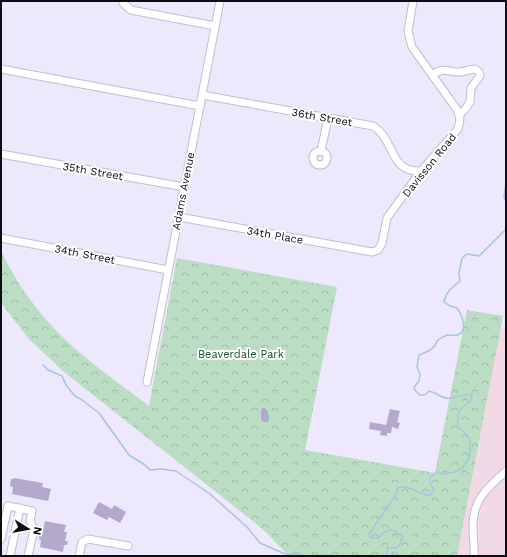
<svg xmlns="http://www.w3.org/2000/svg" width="507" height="557" font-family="'Work Sans',sans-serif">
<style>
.medical{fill:#f1dae6}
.park{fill:url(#park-crowns)}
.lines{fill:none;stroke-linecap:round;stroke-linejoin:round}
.stream{stroke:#aac3e2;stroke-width:1.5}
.building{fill:#b2a9cd}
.minor-casing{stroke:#c2bdd0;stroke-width:9}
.minor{stroke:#fff;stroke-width:7}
.labels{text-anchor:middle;stroke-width:4;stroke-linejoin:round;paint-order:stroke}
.street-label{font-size:11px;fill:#0f0d13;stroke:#fff}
.park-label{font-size:11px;fill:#1a5331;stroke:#fff}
</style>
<defs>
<pattern id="park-crowns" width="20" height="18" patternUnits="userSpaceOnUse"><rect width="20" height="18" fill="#baddc4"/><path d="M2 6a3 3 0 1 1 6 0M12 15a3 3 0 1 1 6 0" fill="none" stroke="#9fbca8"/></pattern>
</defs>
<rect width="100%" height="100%" fill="#ede8fc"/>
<polygon class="medical" points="500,328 506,329 506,556 457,556"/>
<path class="park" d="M1,251C14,278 30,302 50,324C79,356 115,380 149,406L177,258L337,287L305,450L435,473L467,310L503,316L457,556H289L268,534L254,522L64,372L30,340L1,303Z"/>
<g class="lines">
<g class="stream">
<polyline points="506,183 504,196 506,202"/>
<polyline points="43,365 48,370 62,376 66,385 75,396 82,400 99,413 129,455 145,465 150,470 161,469 176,471 210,494 247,527 260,543 285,554 301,554"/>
<polyline points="322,555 333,556"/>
<path d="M386,556L388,548H396L401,543L402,536C392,528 387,528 378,538H371L369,534L397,493V488C413,483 421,499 432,494L434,490L430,483V478L437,472L443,474L455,472L462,469L470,456V442L468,436L458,427C457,412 458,410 471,401L472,395C462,393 454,400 446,398C440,397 435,392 429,391L425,395H420L415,390L414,387L419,381L420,374L417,367L419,355C427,352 435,349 437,341C439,339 442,337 445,336C449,334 453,336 457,335C469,332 462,315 457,308L450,306L444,302C446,292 451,288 460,281L459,273L462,258L467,254L479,256L506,229"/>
</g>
</g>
<g class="building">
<polygon points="262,408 265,408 268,411 269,419 268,422 264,422 261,420 261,412"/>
<polygon points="390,409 400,411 397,422 400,423 398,429 392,427 391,433 387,433 387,436 380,435 381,431 369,429 370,422 386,425"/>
<polygon points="14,478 43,483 42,487 51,489 48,501 12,494 13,487 10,486 11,479 14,479"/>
<polygon points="99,502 112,509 114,505 126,512 120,523 109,517 107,520 93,513"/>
<polygon points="45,521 66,525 64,532 67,532 65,541 68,541 67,545 64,545 63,552 40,547 41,540 39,539 39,535 42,535"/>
</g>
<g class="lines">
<defs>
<g id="minor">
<polyline points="123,3 131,10 215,26"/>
<polyline points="1,69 200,106"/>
<path d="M432,75C444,66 448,73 461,72C466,71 470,69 475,69L479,72L480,76L471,88L470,102L466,108L460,115"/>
<path d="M202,95L373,126C395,139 389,173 421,171"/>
<circle cx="320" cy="158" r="7"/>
<polyline points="321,151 328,118"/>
<polyline points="1,154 184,187"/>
<polyline points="179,217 372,252 378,250 382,243 387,218 421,171 458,129 460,120 458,111 412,47 408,31 413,1"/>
<polyline points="1,238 168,270"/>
<polyline points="147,382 220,1"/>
<polyline points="1,539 8,506 32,511 30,521 34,530 28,556"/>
<polyline points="10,556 20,508"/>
<polyline points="79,556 82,542 88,539 128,546"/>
<path d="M474,556C475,547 473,537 473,528C472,500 487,488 506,471"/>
</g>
</defs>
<use href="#minor" class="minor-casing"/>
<use href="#minor" class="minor"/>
</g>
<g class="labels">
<g class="street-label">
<text transform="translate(322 117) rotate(10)" y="4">36th Street</text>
<text transform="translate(429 165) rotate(-51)" y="4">Davisson Road</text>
<text transform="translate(93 171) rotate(10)" y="4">35th Street</text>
<text transform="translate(183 191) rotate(-79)" y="4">Adams Avenue</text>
<text transform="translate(275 235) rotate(10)" y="4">34th Place</text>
<text transform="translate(85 254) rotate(11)" y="4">34th Street</text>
</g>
<g class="park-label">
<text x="241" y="358">Beaverdale Park</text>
</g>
</g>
<rect width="507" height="557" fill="none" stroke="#0f0d13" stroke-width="4"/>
<g transform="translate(28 529) rotate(101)" stroke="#ffffff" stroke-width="3" paint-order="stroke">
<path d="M0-3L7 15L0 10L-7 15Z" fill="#0f0d13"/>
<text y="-6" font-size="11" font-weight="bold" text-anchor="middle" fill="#0f0d13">N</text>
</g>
</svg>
